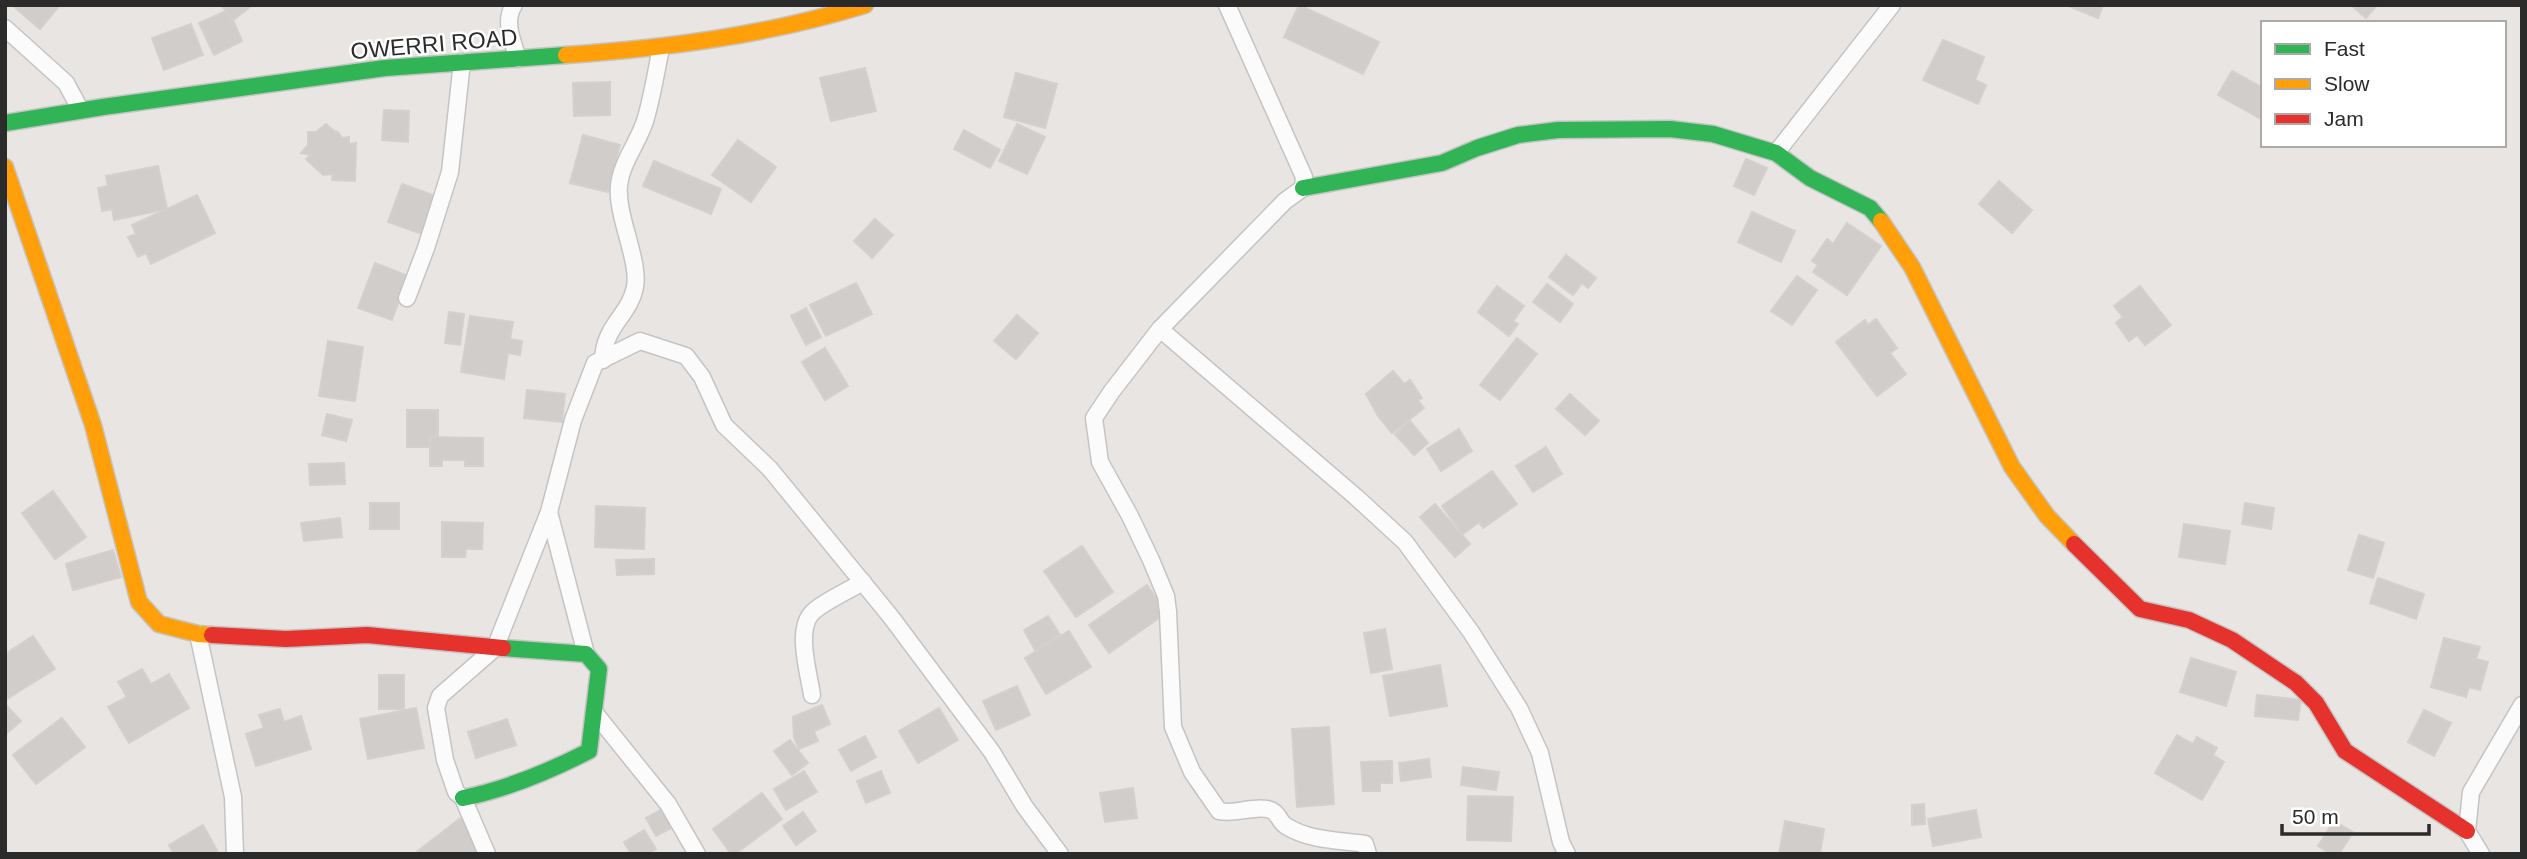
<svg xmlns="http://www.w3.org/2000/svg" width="2527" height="859" font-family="Arial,sans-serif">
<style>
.building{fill:#d0cdcb;stroke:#d3d0ce;stroke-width:2}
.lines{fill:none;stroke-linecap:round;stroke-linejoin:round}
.street-casing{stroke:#c5c4c5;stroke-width:19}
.fast-casing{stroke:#c5c4c5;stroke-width:19}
.slow-casing{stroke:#c5c4c5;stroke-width:19}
.jam-casing{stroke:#c5c4c5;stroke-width:19}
.street{stroke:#fcfbfb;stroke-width:16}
.fast{stroke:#30b455;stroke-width:16}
.slow{stroke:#ff9f0a;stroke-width:16}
.jam{stroke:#e5322d;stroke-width:16}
.labels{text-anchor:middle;stroke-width:5;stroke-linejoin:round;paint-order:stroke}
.street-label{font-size:23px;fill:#2b2b2b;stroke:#fff}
</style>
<rect width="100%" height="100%" fill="#e8e5e2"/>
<g class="building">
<polygon points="12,5 60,5 40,29"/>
<polygon points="221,5 249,5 250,7 233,20"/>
<polygon points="1299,5 1379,42 1363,74 1284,37"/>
<polygon points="2066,5 2103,5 2098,18"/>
<polygon points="2351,5 2377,5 2366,18"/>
<polygon points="226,11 233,20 242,41 214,55 199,23"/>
<polygon points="191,24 203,55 164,70 152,38"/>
<polygon points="1943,40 1984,57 1975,80 1986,85 1978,104 1923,80"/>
<polygon points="865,68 876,111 831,121 820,78"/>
<polygon points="2232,71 2263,88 2263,111 2259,118 2218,95"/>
<polygon points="1016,73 1057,84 1045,128 1004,117"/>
<polygon points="610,82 610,115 574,116 573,83"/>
<polygon points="384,110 409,111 408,142 382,140"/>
<polygon points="326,124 334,131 338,132 342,138 349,137 349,144 356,143 355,181 332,180 333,174 323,175 306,159 311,155 301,153 308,145 308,132 316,132"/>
<polygon points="1017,124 1045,137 1027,174 999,161"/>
<polygon points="964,130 1000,150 990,168 954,149"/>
<polygon points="583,135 620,145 608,192 570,183"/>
<polygon points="738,140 776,167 751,202 712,175"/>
<polygon points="1746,159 1767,168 1754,195 1734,186"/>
<polygon points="654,161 721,189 711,214 643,186"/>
<polygon points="158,166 167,209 114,220 112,209 102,211 98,188 108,186 106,176"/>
<polygon points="1999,181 2032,210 2012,233 1979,204"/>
<polygon points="402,184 436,196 422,234 388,222"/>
<polygon points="197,195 215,233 151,264 146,253 138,257 128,237 136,234 132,225"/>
<polygon points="1752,212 1795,231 1781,262 1738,242"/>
<polygon points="875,219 893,235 872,258 854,241"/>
<polygon points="1847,223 1881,246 1847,295 1813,272 1818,265 1812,261 1827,239 1833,244"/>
<polygon points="1566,255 1596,278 1588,288 1582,283 1573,295 1549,277"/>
<polygon points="375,263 408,276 392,320 358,308"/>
<polygon points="1797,276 1817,290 1792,325 1771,311"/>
<polygon points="856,283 872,314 826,336 810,305"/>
<polygon points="1547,284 1573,304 1560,322 1533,302"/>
<polygon points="1497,286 1524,306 1513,321 1518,324 1509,336 1478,312"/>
<polygon points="2140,286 2171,325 2145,345 2137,335 2129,341 2116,323 2123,317 2114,306"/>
<polygon points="806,308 821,337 806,345 791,316"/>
<polygon points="449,312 464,314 460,345 445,343"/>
<polygon points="1017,315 1038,333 1016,359 994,341"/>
<polygon points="470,316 513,322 510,339 522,341 520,355 508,353 504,379 461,372"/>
<polygon points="1876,319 1897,348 1890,353 1906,374 1877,396 1836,342 1865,320 1868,325"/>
<polygon points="1517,338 1537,354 1500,400 1480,385"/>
<polygon points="328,341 363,347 355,401 319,396"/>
<polygon points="825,348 848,386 825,400 802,362"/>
<polygon points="1393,371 1404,384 1410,380 1422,398 1418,401 1424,408 1392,433 1378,416 1366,394"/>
<polygon points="527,390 565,394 562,422 524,418"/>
<polygon points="1570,394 1599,421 1585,435 1556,409"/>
<rect x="407" y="410" width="31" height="37"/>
<polygon points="327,414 352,420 346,441 322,435"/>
<polygon points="1410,421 1428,443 1414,455 1395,434"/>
<polygon points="1459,429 1472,451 1441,471 1427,449"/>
<polygon points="430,437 483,438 483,466 465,466 465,460 442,460 442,466 430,466"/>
<polygon points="1546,447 1562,474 1533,492 1516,466"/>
<polygon points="344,463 345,484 310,485 309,464"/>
<polygon points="1492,471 1517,504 1483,528 1479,522 1463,534 1442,506"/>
<polygon points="53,491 86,537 55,559 22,513"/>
<rect x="370" y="503" width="29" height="26"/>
<polygon points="2245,503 2274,508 2271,529 2242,524"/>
<polygon points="1435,504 1470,544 1455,557 1420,517"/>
<polygon points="596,506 645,508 644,549 595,547"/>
<polygon points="340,518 342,537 304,541 301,523"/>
<polygon points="442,522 483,523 482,549 466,549 465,557 442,557"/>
<polygon points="2184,524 2230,531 2225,564 2179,557"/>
<polygon points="2359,535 2384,543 2373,578 2348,570"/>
<polygon points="1082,546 1113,592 1076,617 1044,571"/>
<polygon points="113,550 121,577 73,590 66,564"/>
<polygon points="654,559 654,574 617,575 616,560"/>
<polygon points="2378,578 2424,594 2416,619 2370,603"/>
<polygon points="1147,585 1166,613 1109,653 1089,625"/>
<polygon points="1048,616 1060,635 1035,650 1024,630"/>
<polygon points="1385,629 1392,669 1371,673 1364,633"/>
<polygon points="1069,631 1091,667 1046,694 1025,658"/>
<polygon points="33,636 55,669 5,700 5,654"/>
<polygon points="2444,638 2480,647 2476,659 2488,662 2480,690 2469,687 2466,697 2431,687"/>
<polygon points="2191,658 2236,672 2226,706 2180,692"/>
<polygon points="1440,665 1447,706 1390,716 1383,676"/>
<polygon points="142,669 151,684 169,674 189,708 129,743 108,707 127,697 118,682"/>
<rect x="379" y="675" width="25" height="34"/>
<polygon points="1017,686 1030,715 996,730 983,701"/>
<polygon points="2257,695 2301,700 2298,720 2255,716"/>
<polygon points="5,704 21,721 6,734 5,733"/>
<polygon points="822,705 830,724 814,731 818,741 799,749 794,737 793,717"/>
<polygon points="416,708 424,748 368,759 360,719"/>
<polygon points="939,708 958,740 918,763 899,731"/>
<polygon points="280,709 284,722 301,716 311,749 256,766 246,734 264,728 259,715"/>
<polygon points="2424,710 2451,723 2434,756 2408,742"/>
<polygon points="62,718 85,747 36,784 13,755"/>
<polygon points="507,719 516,745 476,758 468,732"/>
<polygon points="1329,727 1334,804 1297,807 1292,729"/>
<polygon points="2177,735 2193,744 2197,737 2217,748 2213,755 2224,762 2202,800 2155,773"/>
<polygon points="865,736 876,757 851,771 839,750"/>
<polygon points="790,740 808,763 792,775 774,751"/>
<polygon points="1429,759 1431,777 1401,781 1399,763"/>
<polygon points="1392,761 1392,783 1380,783 1380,791 1363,791 1361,762"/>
<polygon points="1463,767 1499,772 1496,790 1461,785"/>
<polygon points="804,771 817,792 786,810 774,789"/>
<polygon points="881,771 890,793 866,803 857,781"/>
<polygon points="1133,788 1137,818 1105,822 1100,793"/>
<polygon points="762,793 782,819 735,854 731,854 713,829"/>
<polygon points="1468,796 1513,797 1511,841 1467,840"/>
<polygon points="1924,804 1925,824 1912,825 1912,805"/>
<polygon points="664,808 675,826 656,836 646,818"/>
<polygon points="1976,810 1981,837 1933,846 1928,819"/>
<polygon points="803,812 816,831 796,845 783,826"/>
<polygon points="462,817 488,850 484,854 414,854"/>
<polygon points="1785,821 1824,829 1820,854 1779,854"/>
<polygon points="2334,821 2353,832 2339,854 2331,854 2318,846"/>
<polygon points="203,825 219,854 174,854 169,845"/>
<polygon points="644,830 656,849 648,854 631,854 624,842"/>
</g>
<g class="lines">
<defs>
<g id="street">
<path d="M514,5C503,21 513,42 518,59"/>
<polyline points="1227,5 1304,177 1303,188 1285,201 1160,329 1356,497 1405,542 1471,632 1519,708 1540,753 1561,842 1567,854"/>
<polyline points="5,28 66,83 80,109"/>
<polyline points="1776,153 1892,5"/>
<polyline points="407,298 426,248 450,172 462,62"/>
<path d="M1160,329L1112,391L1094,418L1100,462L1130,516L1151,560L1166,596L1168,612L1173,727L1192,772L1219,811C1235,815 1251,806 1267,809C1279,811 1278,821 1286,826C1310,841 1339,840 1365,844L1368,854"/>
<path d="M603,360C604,325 630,315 635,287C640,261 616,215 619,186C621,163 638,143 645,121C652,98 656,72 661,48"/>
<polyline points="198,634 233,797 235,854"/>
<polyline points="586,654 549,512 573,420 595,363 640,341 686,356 702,377 724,425 770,469 891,617 992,752 1025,807 1060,854"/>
<path d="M812,695C809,674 796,632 811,614C819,604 851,589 863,582"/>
<polyline points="594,712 668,804 697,854"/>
<polyline points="487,854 463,798 456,792 445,760 436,708 440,696 495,648 549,512"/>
<polyline points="2481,854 2467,831 2471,792 2522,705"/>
</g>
<g id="fast">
<polyline points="5,123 103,107 385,68 566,55"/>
<polyline points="1303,188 1442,163 1477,148 1518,135 1558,130 1670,129 1713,134 1776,153 1810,178 1870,208 1881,221"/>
<path d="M463,798C508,789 548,772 589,751L599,669L586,654L503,648"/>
</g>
<g id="slow">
<path d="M566,55C668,48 767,35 865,5"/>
<polyline points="5,167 93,425 139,602 159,624 198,634 212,635"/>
<polyline points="1881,221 1912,267 2012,467 2047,516 2074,544"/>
</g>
<g id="jam">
<polyline points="2074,544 2140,609 2189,620 2232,640 2296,683 2316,703 2345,751 2467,831"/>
<polyline points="212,635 286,639 367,635 503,648"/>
</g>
</defs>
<use href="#street" class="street-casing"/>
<use href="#fast" class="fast-casing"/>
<use href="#slow" class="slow-casing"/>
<use href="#jam" class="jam-casing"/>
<use href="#street" class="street"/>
<use href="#fast" class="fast"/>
<use href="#slow" class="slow"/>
<use href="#jam" class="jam"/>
</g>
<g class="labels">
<g class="street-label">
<text transform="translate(434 44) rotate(-5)" y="8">OWERRI ROAD</text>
</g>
</g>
<rect width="2527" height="859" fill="none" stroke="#2b2b2b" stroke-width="14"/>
<rect x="2261" y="21" width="245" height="126" fill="#ffffff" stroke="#aaaaaa" stroke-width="2"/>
<rect x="2275" y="44" width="35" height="10" fill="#30b455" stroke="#aaaaaa" stroke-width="2"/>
<text x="2324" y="56" font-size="21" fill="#2b2b2b">Fast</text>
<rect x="2275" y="79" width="35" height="10" fill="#ff9f0a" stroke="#aaaaaa" stroke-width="2"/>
<text x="2324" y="91" font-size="21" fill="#2b2b2b">Slow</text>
<rect x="2275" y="114" width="35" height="10" fill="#e5322d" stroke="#aaaaaa" stroke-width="2"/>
<text x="2324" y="126" font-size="21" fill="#2b2b2b">Jam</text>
<path d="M2282 824v10h147v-10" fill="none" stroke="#2b2b2b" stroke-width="3.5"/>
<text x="2292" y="824" font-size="21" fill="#2b2b2b" stroke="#ffffff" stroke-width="5" paint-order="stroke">50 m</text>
</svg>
